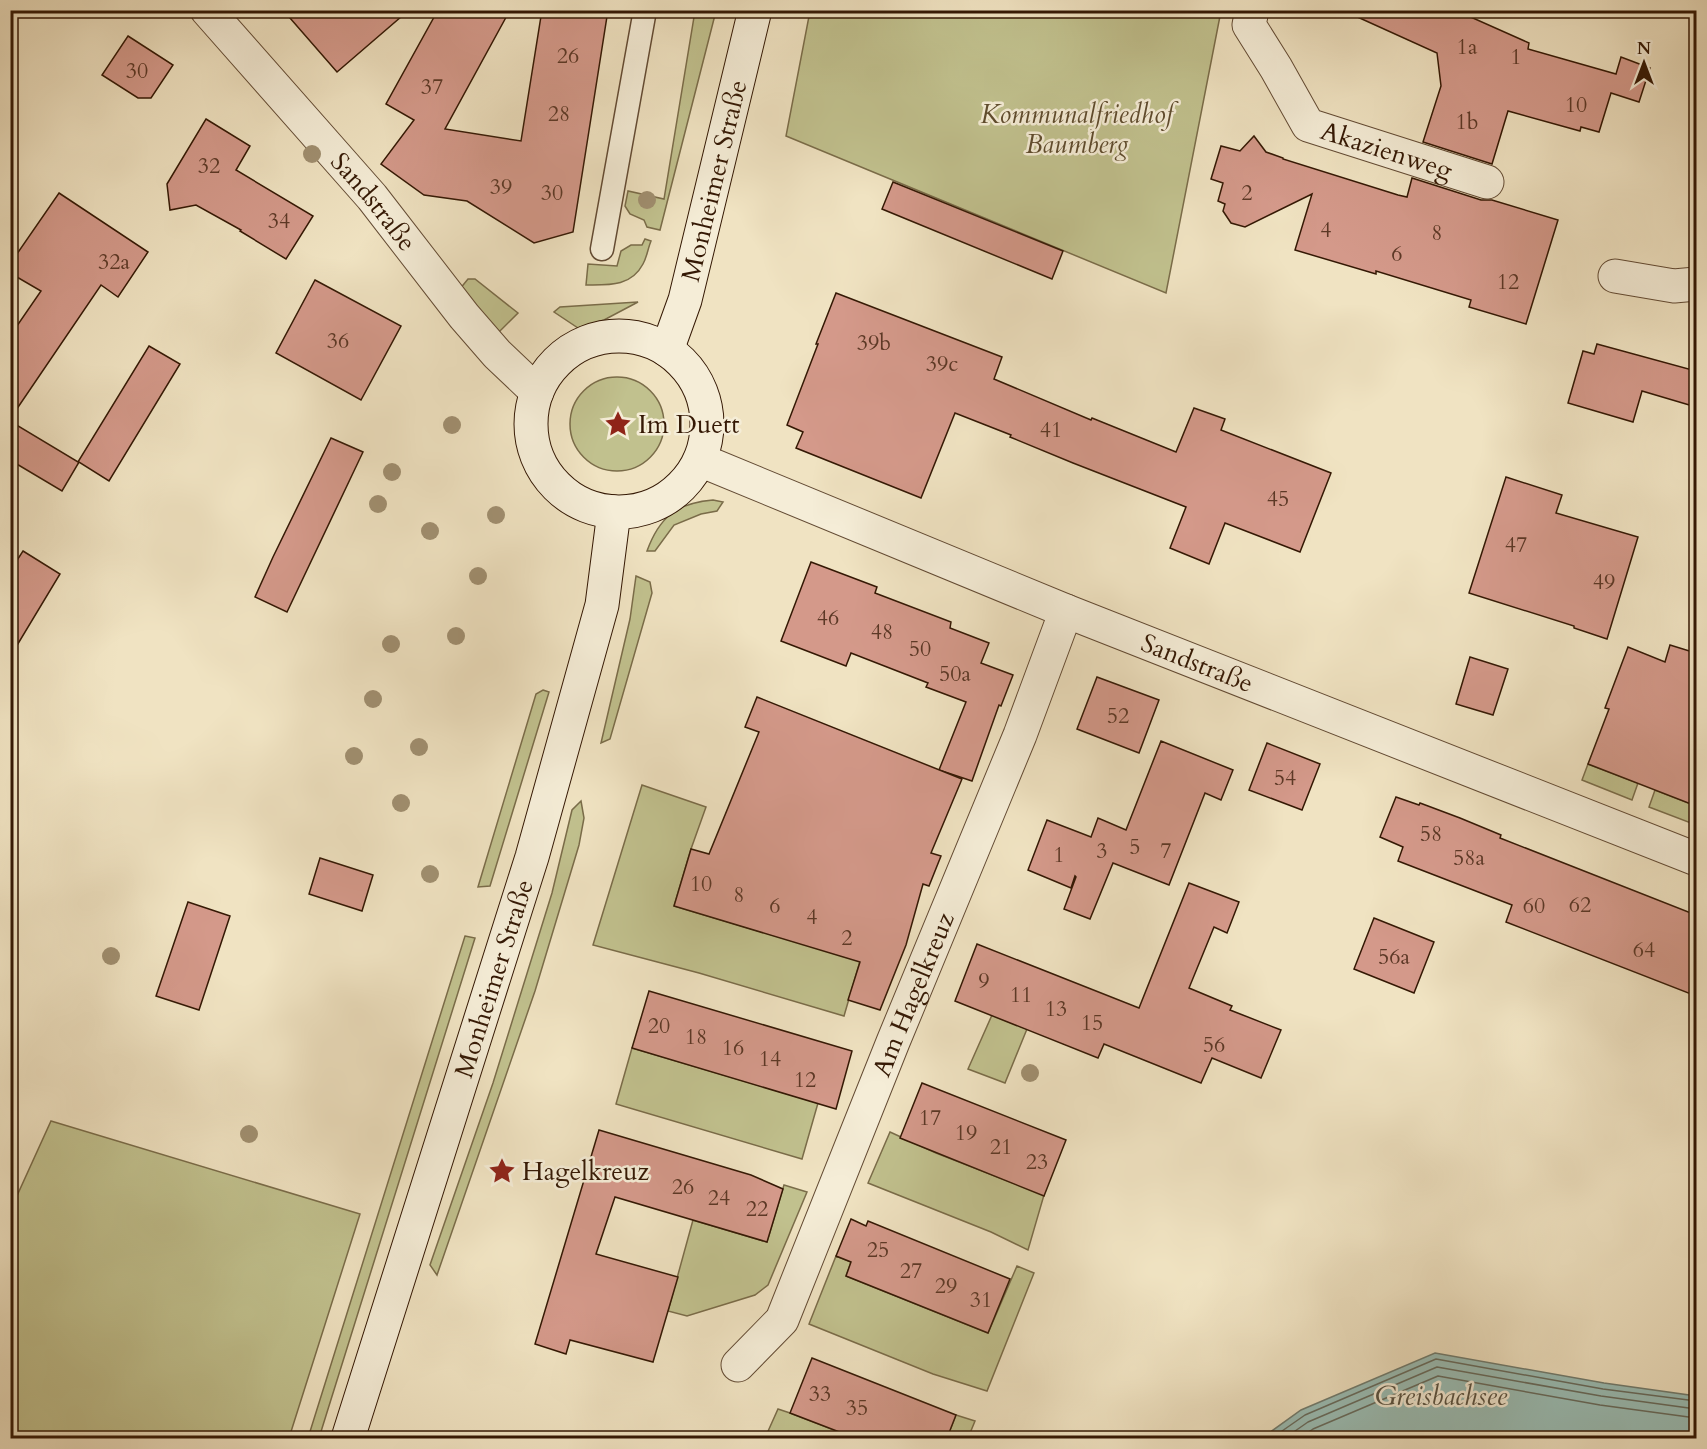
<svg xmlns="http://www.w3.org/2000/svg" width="1707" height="1449" font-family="Cardo,serif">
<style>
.green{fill:#c1c18e;stroke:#7a6c49;stroke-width:1.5}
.water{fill:#9abeb6;stroke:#717c6f;stroke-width:1.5}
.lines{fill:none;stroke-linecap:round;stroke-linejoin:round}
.shore{stroke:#676b5d;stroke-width:1.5}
.building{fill:#d4998a;stroke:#341804;stroke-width:1.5}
.lane-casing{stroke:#634b34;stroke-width:25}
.street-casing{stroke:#634b34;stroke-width:35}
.secondary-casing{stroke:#341804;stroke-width:35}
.lane{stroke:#f5edd7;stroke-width:22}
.street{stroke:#f5edd7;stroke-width:33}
.secondary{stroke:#f5edd7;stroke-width:33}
.tree{fill:#a08f70}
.labels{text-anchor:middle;stroke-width:5;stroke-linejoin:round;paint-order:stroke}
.number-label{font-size:22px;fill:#5c3826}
.park-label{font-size:26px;font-style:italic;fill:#5e4b2d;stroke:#f5edd7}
.street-label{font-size:26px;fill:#341804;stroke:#f5edd7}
.poi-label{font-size:26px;fill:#341804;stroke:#f5edd7;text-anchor:start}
.water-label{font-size:27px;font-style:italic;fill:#585242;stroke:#f5edd7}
</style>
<rect width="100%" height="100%" fill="#f0e3c2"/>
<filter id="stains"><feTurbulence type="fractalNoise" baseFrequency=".00333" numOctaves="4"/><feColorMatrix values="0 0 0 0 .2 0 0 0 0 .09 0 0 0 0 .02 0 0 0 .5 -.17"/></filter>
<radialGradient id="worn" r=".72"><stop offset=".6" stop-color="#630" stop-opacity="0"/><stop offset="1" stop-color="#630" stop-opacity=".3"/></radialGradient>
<g class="green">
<polygon points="695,11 716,11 660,230 647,227 644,220 630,214 625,206 628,191 664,199"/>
<polygon points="810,11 1221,11 1166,293 786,136"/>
<path d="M645,239L651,241C648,248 647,257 643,264C631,287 608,285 586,285L588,264L617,266L621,251L631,245H642Z"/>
<polygon points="468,279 475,279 518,313 496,335 459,290"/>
<polygon points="638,302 604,320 578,328 554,312 560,307"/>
<circle cx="617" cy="424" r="47"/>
<path d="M713,500L723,502L717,511L701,514L674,525L655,551H647C659,518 676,503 713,500Z"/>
<polygon points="636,576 650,582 652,593 610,739 601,743 630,619"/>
<polygon points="543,690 549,692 490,886 478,887 536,694"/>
<polygon points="1588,764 1638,783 1632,800 1582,780"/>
<polygon points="642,785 706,807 691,849 674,906 860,961 844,1016 699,973 593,945"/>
<polygon points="1655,790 1696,806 1696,825 1649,807"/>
<polygon points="581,801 584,818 579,845 535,991 437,1275 430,1265 493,1083 552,893 572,810"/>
<polygon points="465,936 475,938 319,1438 308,1438"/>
<polygon points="992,1015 1027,1029 1005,1083 968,1069"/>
<polygon points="632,1048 818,1103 802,1159 616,1104"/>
<polygon points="51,1121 360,1214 289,1438 11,1438 11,1209"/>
<polygon points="890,1132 936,1153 1044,1195 1028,1250 991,1232 868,1183"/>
<polygon points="784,1185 807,1192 768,1285 755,1295 687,1316 668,1311 693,1220 767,1242"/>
<polygon points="836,1256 851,1262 846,1276 988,1333 1017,1266 1034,1273 987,1391 933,1374 809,1324"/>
<polygon points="778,1409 790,1413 855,1438 765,1438"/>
<polygon points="956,1415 975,1421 968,1438 947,1438"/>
</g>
<polygon class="water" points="1435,1353 1604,1383 1696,1396 1696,1438 1262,1438 1301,1410"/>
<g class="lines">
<g class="shore">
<polyline points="1272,1438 1305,1415 1436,1359 1603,1389 1696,1401"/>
<polyline points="1285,1438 1308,1422 1437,1367 1601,1396 1696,1409"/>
<polyline points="1300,1438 1313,1429 1438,1376 1600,1405 1696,1418"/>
</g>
</g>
<g class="building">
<polygon points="283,10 409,10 337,72"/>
<polygon points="438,10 510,10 445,129 521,141 542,10 608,10 573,232 534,243 467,201 424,195 381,164 414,120 386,104"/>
<polygon points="1342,10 1455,10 1529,43 1528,49 1616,74 1621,57 1650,68 1639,102 1611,93 1599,132 1581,127 1580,131 1508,111 1492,164 1423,142 1441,86 1437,53"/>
<polygon points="128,36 173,65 151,98 138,98 102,75"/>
<polygon points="206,119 250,146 236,170 313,216 286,259 240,231 241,230 196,205 170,210 167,184"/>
<polygon points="1254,136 1266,152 1283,158 1283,159 1398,195 1407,197 1412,178 1481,200 1492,200 1558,220 1526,324 1469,307 1471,300 1376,271 1376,274 1295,250 1312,194 1245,227 1231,223 1223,211 1225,204 1218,201 1223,183 1211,179 1221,146 1240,151"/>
<polygon points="893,182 1063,251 1052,279 882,209"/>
<polygon points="59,193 148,252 118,297 101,285 10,419 10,336 41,291 10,273 10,264"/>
<polygon points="315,280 401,326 361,400 276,353"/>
<polygon points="836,293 1002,357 994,379 1091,420 1092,418 1176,452 1194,408 1225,419 1221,430 1331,473 1300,552 1225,523 1209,564 1170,548 1186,507 1073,463 1010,437 1011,435 955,413 921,498 796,448 803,432 787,425 818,344 816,344"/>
<polygon points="1597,344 1696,371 1696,407 1642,391 1633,422 1568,403 1583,351 1594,354"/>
<polygon points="149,346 180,364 109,481 79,462 62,491 10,460 10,421 78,462"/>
<polygon points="331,438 363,452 287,612 255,597 273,557"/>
<polygon points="1506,477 1562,495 1556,513 1638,537 1607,639 1574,628 1574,626 1469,593"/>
<polygon points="23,551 60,574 10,657 10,571"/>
<polygon points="811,562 877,587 875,593 951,622 950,628 989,643 981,663 1013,675 1001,706 999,705 972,781 939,770 966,702 926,687 928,683 851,653 846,666 781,641"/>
<polygon points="1670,645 1696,653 1696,806 1588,764 1609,709 1605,708 1628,647 1665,662"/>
<polygon points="1470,657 1508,669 1493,715 1456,704"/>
<polygon points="1097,677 1159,700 1139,753 1077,729"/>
<polygon points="757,697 962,779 931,853 941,856 929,886 923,884 906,945 880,1010 848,1000 860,962 674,906 691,849 709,854 759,732 745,727"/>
<polygon points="1161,741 1233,770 1221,800 1205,793 1169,885 1113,863 1090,919 1064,909 1076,877 1075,876 1071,888 1028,870 1047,820 1091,837 1098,818 1126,830"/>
<polygon points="1267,743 1320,764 1302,810 1249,790"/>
<polygon points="1396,797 1419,805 1420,803 1460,818 1501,835 1500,838 1696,915 1696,996 1506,922 1512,905 1398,861 1403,847 1380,837"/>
<polygon points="320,858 373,875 362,911 309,894"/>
<polygon points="1189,883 1239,902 1227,933 1214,927 1189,988 1232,1006 1230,1010 1281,1030 1261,1078 1212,1058 1201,1083 1104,1044 1098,1058 955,1001 977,944 1139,1008"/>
<polygon points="188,902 230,916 199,1010 156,996"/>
<polygon points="1374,918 1434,942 1414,993 1354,969"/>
<polygon points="649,991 852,1051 836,1109 632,1048"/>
<polygon points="922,1083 1066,1140 1044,1196 900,1138"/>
<polygon points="599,1130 751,1175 783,1189 767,1242 615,1197 596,1254 678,1277 653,1362 570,1340 566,1354 535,1344"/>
<polygon points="851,1219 866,1226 868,1221 1010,1279 988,1333 846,1276 851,1262 836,1256"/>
<polygon points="812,1358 956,1415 947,1438 855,1438 790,1413"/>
</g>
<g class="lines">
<defs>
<polyline id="lane" points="602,249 645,10"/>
<g id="street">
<path id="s1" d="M207,10L372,197L464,316L497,354L537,392"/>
<path id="s2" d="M1252,10L1249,25L1276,68L1308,125L1487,182"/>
<polyline points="1615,276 1674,286 1696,284"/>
<path id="s3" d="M700,460L1066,611L1696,859"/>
<path id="s4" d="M738,1365L782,1320L893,1042L1020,735L1066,611"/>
</g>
<g id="secondary">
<circle cx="619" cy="424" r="88"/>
<path id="s5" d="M667,350L685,300L755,10"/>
<path id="s6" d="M348,1438L532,857L602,605L614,512"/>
</g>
</defs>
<use href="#lane" class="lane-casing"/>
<use href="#street" class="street-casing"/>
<use href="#secondary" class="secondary-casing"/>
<use href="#lane" class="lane"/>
<use href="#street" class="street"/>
<use href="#secondary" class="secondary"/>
</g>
<g class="tree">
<circle cx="312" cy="154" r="9"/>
<circle cx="647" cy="200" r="9"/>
<circle cx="452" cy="425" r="9"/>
<circle cx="392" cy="472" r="9"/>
<circle cx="378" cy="504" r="9"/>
<circle cx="496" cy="515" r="9"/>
<circle cx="430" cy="531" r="9"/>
<circle cx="478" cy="576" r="9"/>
<circle cx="456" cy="636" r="9"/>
<circle cx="391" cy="644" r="9"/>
<circle cx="373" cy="699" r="9"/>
<circle cx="419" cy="747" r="9"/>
<circle cx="354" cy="756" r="9"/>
<circle cx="401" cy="803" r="9"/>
<circle cx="430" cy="874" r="9"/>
<circle cx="111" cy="956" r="9"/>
<circle cx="1030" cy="1073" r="9"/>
<circle cx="249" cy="1134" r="9"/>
</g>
<defs>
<symbol id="sight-bare" viewBox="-9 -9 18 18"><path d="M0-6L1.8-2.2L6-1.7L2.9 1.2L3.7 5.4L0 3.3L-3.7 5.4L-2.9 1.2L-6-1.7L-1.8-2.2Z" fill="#8f2418" stroke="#f5edd7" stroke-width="2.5" paint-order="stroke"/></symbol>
</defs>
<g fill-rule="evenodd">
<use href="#sight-bare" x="599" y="405" width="38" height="38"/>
<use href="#sight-bare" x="483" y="1152" width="38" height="38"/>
</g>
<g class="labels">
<g class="number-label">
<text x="1467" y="54">1a</text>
<text x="568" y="63">26</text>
<text x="1516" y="64">1</text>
<text x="137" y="78">30</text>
<text x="432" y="94">37</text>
<text x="1576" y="112">10</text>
<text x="559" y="121">28</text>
<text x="1467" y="129">1b</text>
<text x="209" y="173">32</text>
<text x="501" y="194">39</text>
<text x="552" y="200">30</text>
<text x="1247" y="200">2</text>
<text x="279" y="228">34</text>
<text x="1326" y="237">4</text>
<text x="1437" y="240">8</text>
<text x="1397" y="261">6</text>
<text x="114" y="269">32a</text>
<text x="1508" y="289">12</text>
<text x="338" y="348">36</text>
<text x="874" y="350">39b</text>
<text x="942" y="371">39c</text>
<text x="1051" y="437">41</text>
<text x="1278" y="506">45</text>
<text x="1516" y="552">47</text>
<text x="1604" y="589">49</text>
<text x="828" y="625">46</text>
<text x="882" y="639">48</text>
<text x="920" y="656">50</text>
<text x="955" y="681">50a</text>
<text x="1118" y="723">52</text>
<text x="1285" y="785">54</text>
<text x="1431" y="841">58</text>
<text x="1135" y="854">5</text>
<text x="1102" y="858">3</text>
<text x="1166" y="858">7</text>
<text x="1059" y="862">1</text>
<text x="1469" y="865">58a</text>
<text x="701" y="891">10</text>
<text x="739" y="902">8</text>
<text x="1580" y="912">62</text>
<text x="775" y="913">6</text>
<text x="1534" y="913">60</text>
<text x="812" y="924">4</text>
<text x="847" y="945">2</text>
<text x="1644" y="957">64</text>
<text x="1394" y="964">56a</text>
<text x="984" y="988">9</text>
<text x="1021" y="1002">11</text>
<text x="1056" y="1016">13</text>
<text x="1092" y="1030">15</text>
<text x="659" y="1033">20</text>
<text x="696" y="1044">18</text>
<text x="1214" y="1052">56</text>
<text x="733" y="1055">16</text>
<text x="770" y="1066">14</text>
<text x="805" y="1087">12</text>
<text x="930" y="1125">17</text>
<text x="966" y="1140">19</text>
<text x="1001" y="1154">21</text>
<text x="1037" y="1169">23</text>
<text x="683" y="1194">26</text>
<text x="719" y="1205">24</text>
<text x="757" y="1216">22</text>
<text x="878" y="1257">25</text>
<text x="911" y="1278">27</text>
<text x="946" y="1293">29</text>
<text x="981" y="1307">31</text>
<text x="820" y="1401">33</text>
<text x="857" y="1415">35</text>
</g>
<g class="park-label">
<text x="1077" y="123">Kommunalfriedhof<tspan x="1077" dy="30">Baumberg</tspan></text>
</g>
<g class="street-label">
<text dy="9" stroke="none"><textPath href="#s2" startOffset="214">Akazienweg</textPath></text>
<text dy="9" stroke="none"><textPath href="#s5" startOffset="176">Monheimer Straße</textPath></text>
<text dy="9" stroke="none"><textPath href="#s1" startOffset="254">Sandstraße</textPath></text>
<text dy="9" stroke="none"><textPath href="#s3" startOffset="537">Sandstraße</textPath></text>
<text dy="9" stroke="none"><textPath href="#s6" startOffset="482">Monheimer Straße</textPath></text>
<text dy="9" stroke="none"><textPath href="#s4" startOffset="414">Am Hagelkreuz</textPath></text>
</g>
<g class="poi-label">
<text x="638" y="433">Im Duett</text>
<text x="522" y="1180">Hagelkreuz</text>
</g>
<g class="water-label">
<text x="1441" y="1405">Greisbachsee</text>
</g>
</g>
<rect width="1707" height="1449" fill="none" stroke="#f0e3c2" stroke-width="36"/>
<rect x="12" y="12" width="1683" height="1425" fill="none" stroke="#341804" stroke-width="3"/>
<rect x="18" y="18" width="1671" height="1413" fill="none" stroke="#341804" stroke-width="1.5"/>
<g transform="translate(1644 63)" stroke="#f5edd7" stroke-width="4.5" paint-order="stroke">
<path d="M0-4.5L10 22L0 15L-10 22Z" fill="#341804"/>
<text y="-9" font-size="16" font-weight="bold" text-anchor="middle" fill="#341804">N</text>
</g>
<rect width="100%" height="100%" filter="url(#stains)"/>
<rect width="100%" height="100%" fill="url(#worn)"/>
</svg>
